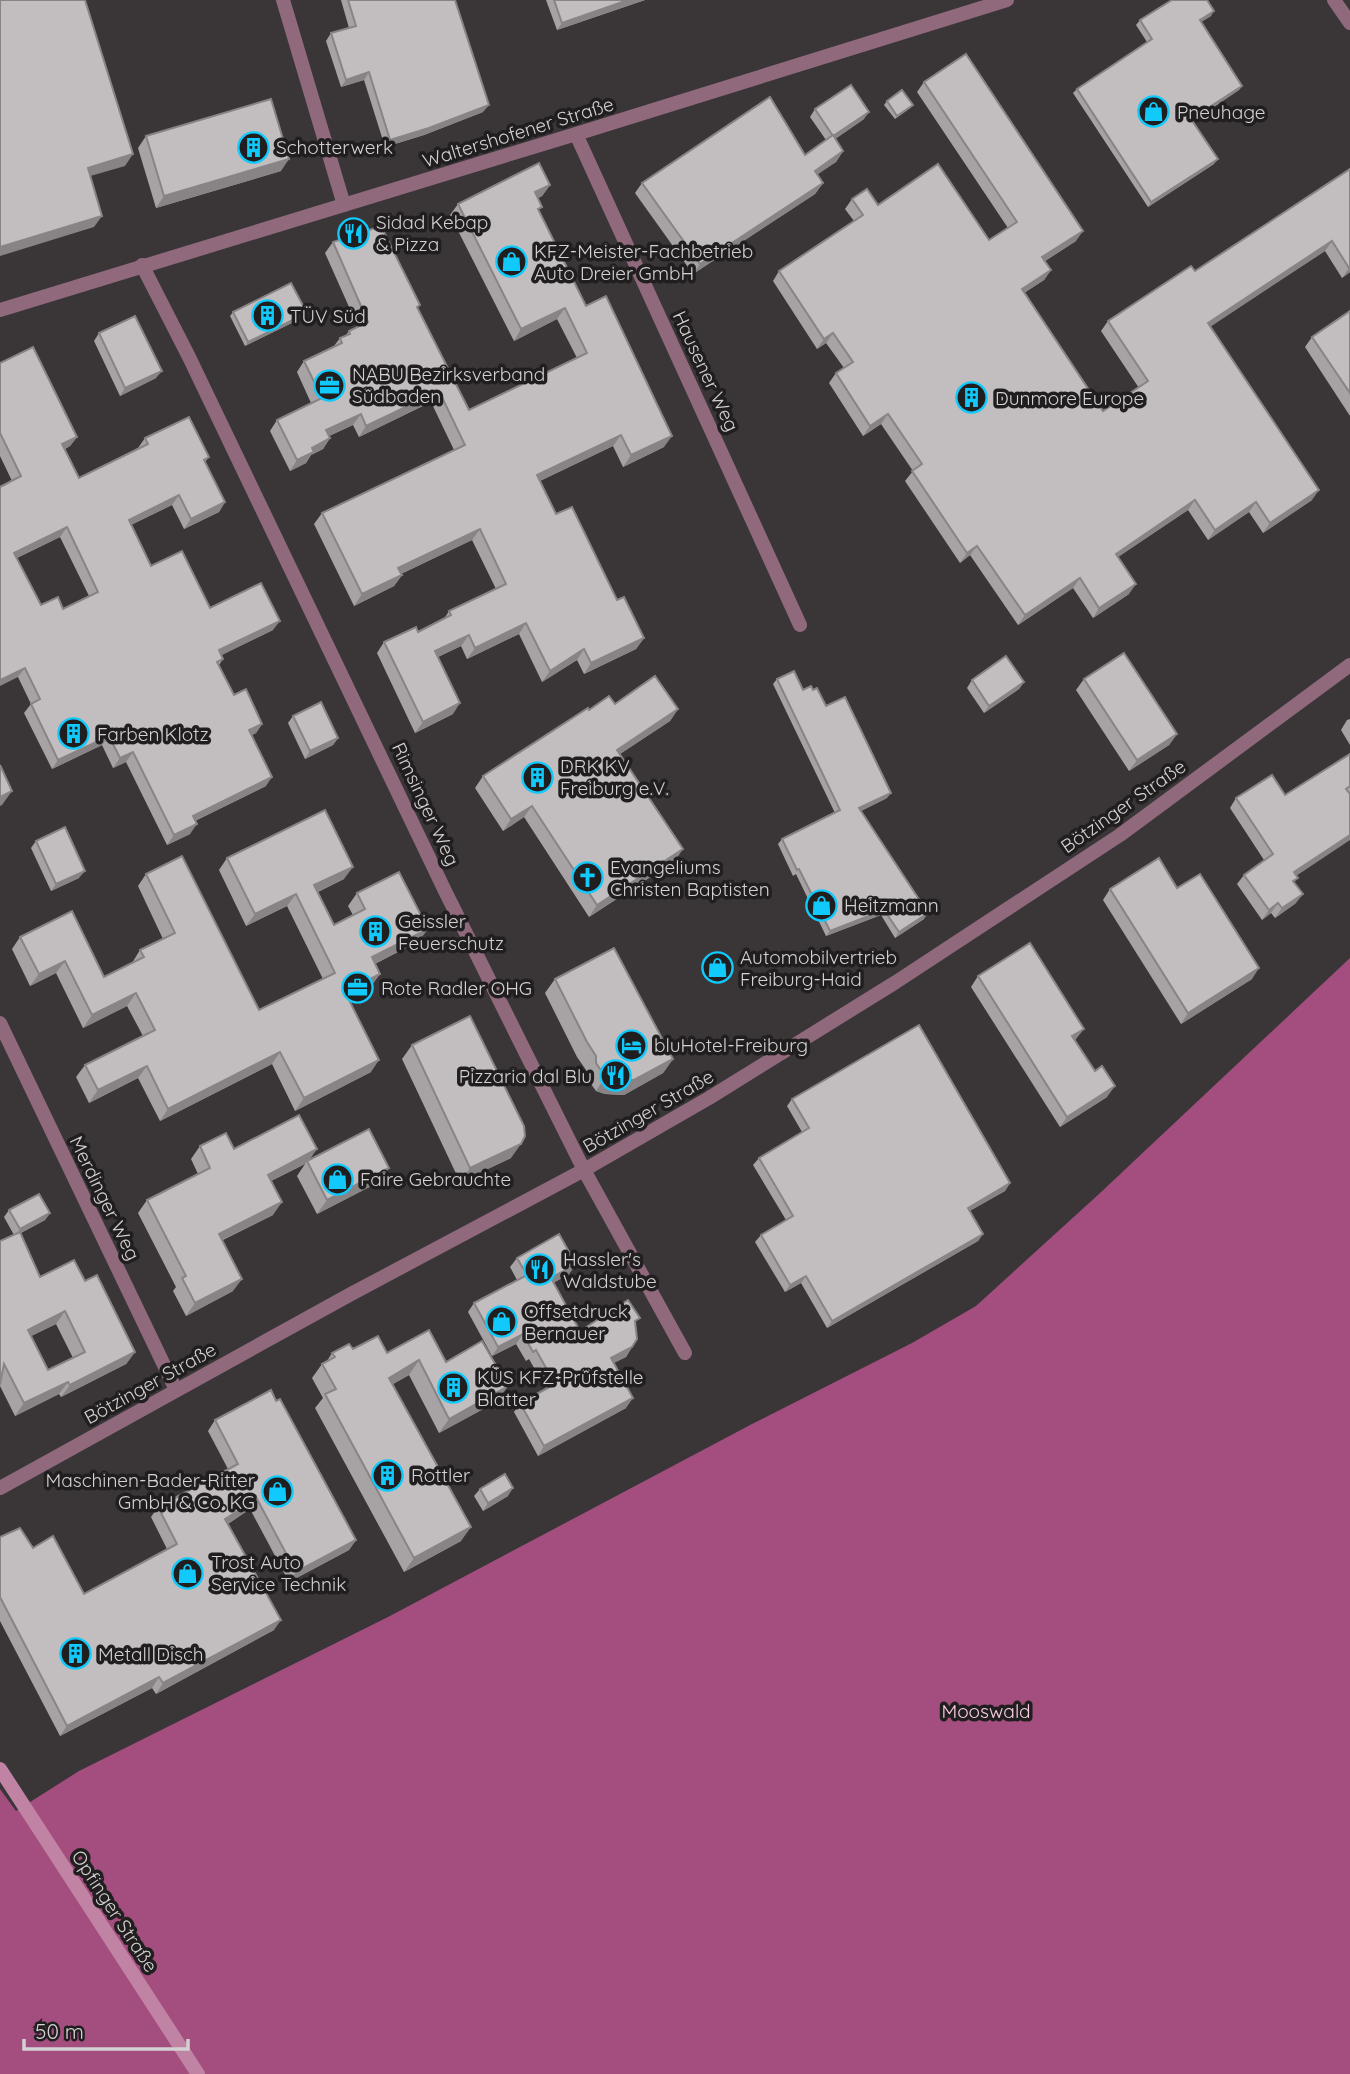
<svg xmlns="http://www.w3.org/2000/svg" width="1350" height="2074" font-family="Quicksand,sans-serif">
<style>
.forest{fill:#a34e7e}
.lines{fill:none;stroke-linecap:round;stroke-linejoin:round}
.minor{stroke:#90697d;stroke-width:14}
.tertiary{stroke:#90697d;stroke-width:14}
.secondary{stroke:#c183a3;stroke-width:14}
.wall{fill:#a7a3a4;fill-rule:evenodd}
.shaded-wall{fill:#888486}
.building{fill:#c2bdbf;stroke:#888486;stroke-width:2;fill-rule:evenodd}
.labels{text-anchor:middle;stroke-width:7;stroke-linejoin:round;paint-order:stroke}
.poi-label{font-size:19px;fill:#d4d1d2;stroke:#201e1f;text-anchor:start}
.street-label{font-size:19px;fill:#d4d1d2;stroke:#201e1f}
.park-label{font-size:19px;fill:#fccce4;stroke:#201e1f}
</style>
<rect width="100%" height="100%" fill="#3a3638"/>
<polygon class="forest" points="1350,958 1350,2074 0,2074 0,1789 16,1811 79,1771 388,1617 752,1424 912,1343 976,1306 1099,1194"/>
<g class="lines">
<g class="minor">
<polyline points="283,0 344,205"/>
<polyline points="576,134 800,625"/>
<polyline points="142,265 189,357 445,891 584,1170 685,1353"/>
<polyline points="0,310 576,134 1007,0"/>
<polyline points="0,1023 176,1390"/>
<polyline points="0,1488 351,1294 584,1170 709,1098 896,982 1120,835 1350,665"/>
</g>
<polyline class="tertiary" points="1334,0 1350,23"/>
<polyline class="secondary" points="0,1769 198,2074"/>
</g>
<g class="wall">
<polygon points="341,0 455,0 483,112 424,135 385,147 364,80 341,87 326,41 331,33 349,28"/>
<polygon points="546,0 645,0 557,30"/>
<polygon points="1211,16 1201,22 1242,86 1239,90 1193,121 1214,164 1148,207 1073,93 1077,89 1147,42 1136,25 1140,20"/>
<polygon points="924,82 1076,241 1045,261 1051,270 1044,280 1024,293 1103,411 1139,388 1101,331 1108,321 1195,271 1350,169 1350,272 1342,278 1325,251 1210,326 1312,500 1263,533 1249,512 1208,540 1188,510 1118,557 1129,594 1093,618 1073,588 1018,625 970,555 960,563 905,481 913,471 881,424 863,436 829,383 836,373 844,368 826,343 817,349 773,281 779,271 854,221 845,209 852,199 878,205 989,240 1008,228 917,92"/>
<polygon points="887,101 913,105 910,108 895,119 884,105"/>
<polygon points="815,109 864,119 835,139 843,151 836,162 817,174 823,183 815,194 693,274 635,193 642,183 805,155 826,140 810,117"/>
<polygon points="146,136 281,171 156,208 138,148"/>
<polygon points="550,185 542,196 538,198 539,212 586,306 664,447 623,467 613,446 540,481 556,514 644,638 636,649 584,674 577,660 542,682 519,634 467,659 461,646 438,657 453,714 415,733 377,653 384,642 418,632 444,619 449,611 496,589 472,540 401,574 402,575 394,586 354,606 314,524 322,513 454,450 431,402 359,437 353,425 329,436 330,438 323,449 311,455 306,463 290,471 270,431 277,420 311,403 297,372 304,361 334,346 340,338 346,335 349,331 358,327 325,253 333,242 418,308 469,410 577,358 557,319 514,341 450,215 458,204"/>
<polygon points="1350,311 1350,416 1305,347 1312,337"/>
<polygon points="233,312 304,317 245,346 230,316"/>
<polygon points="99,333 156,378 120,396 94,341"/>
<path d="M0,363L77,437L70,446L65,449L79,478L138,448L145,438L209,457L205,462L225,502L219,512L184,529L172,505L131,525L151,566L210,608L273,630L221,655L223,659L219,665L234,695L262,724L256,733L252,735L266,786L195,821L190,834L167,845L126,762L113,768L102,745L52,769L24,713L31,704L18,677L12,481L0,456ZM60,537L89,596L63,609L41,605L17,558Z"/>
<polygon points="777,679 803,690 813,690 826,706 887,798 861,811 924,919 895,938 881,915 826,936 796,874 793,876 778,844 782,839 835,813 773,684"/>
<polygon points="1084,679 1177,734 1169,745 1129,771 1076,690"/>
<polygon points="972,680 1024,682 1019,689 984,713 967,688"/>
<polygon points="615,704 678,709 670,721 620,754 675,861 589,917 524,817 503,831 475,788 483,776 589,710"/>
<polygon points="293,716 338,738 333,745 305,759 288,723"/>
<polygon points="1350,719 1350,745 1341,730 1347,720"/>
<polygon points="1350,754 1350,792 1296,876 1298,878 1294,882 1296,903 1275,918 1271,913 1262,920 1237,884 1244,875 1264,860 1230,808 1236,798 1285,795"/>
<polygon points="36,841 79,878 51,891 31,848"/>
<polygon points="227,858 344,879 318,892 334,925 353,915 348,906 357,893 419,941 375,964 380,974 371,986 348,998 371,1072 295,1111 272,1064 160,1121 138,1078 89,1103 76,1077 85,1065 143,1036 127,1006 83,1028 56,973 30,986 12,949 20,937 104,977 132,963 140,950 163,939 138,886 146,874 259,1010 323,979 287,906 246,926 219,870"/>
<polygon points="1177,888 1252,979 1181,1024 1103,900 1110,889"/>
<polygon points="978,976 1076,1039 1075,1040 1107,1097 1060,1127 971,987"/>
<polygon points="555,979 673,1059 663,1073 624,1095 605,1094 596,1091 586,1077 586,1070 577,1057 545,993"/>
<polygon points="412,1045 511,1158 460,1182 402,1059"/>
<polygon points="792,1099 1010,1183 1005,1191 969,1211 983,1234 978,1241 827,1328 801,1283 785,1292 755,1242 761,1235 786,1220 753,1165 759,1158 802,1132 787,1106"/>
<polygon points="200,1146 234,1149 309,1160 389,1168 379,1182 317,1214 297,1176 305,1164 271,1181 273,1215 223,1240 233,1291 186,1316 173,1291 176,1287 138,1213 147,1200 198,1174 191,1159"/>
<path d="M9,1210L50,1213L45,1220L21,1233L40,1277L85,1281L135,1352L126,1364L61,1397L59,1394L15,1416L0,1386L14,1235L4,1217ZM56,1324L73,1358L48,1370L31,1336Z"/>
<polygon points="517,1258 576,1264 569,1274 553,1283 580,1331 635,1324 632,1347 626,1357 613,1363 626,1408 538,1456 514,1412 520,1403 546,1389 529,1359 526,1361 516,1344 492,1356 468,1312 474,1303 517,1280 510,1267"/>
<polygon points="353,1349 446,1362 498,1401 439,1433 409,1375 393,1384 461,1541 404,1572 315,1408 323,1398 312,1378 322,1364 327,1361 332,1353"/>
<polygon points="215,1420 356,1540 349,1550 289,1582 250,1509 228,1524 274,1630 156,1694 152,1688 60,1736 0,1621 0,1537 33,1548 84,1594 167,1549 151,1517 158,1507 228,1469 208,1431"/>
<polygon points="480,1489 508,1496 483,1511 474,1496"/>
</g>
<g class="shaded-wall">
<polygon points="628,0 645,0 557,30 562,23"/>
<polygon points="1214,11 1211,16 1196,25 1200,20"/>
<polygon points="369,72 364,80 341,87 346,80"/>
<polygon points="1242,86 1239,90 1188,124 1191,119"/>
<polygon points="489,105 483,112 424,135 385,147 390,140"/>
<polygon points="913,105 910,108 895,119 897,116"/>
<polygon points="869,112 864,119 828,144 833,136"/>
<polygon points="843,151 836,162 808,181 815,171"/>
<polygon points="133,154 125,166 80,179 88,168"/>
<polygon points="289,159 281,171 156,208 164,196"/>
<polygon points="1218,159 1214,164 1148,207 1151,202"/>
<polygon points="823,183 815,194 693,274 700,264"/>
<polygon points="550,185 542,196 527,203 535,192"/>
<polygon points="102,216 94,227 0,256 0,247"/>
<polygon points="1083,231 1076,241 1036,267 1042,257"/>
<polygon points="1332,241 1325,251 1201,333 1208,323"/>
<polygon points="1350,267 1350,272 1342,278 1349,268"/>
<polygon points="1051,270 1044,280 1015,299 1022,289"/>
<polygon points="565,308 557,319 514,341 521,329"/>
<polygon points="307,313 304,317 245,346 248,342"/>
<polygon points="833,333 826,343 817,349 824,339"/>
<polygon points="162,371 156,378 120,396 125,388"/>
<polygon points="439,391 431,402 359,437 366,426"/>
<polygon points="361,414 353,425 318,441 326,430"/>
<polygon points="888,414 881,424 863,436 870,426"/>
<polygon points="621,435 613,446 529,486 537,475"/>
<polygon points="672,436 664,447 623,467 631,455"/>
<polygon points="77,437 70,446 56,453 62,444"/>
<polygon points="330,438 323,449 311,455 306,463 290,471 297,460 312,448"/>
<polygon points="1319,490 1312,500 1263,533 1270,523"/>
<polygon points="179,495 172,505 122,529 129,520"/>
<polygon points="1195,500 1188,510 1109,563 1116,554"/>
<polygon points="225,502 219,512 184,529 191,519"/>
<polygon points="1256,502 1249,512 1208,540 1215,530"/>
<polygon points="67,527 60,537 8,562 14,553"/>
<polygon points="480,529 472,540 390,579 398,568"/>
<polygon points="977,546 970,555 960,563 967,553"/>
<polygon points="402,575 394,586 354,606 362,594"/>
<polygon points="1080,578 1073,588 1018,625 1025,615"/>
<polygon points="1136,584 1129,594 1093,618 1099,608"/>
<polygon points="280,621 273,630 212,660 219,650"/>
<polygon points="526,623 519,634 467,659 475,648"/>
<polygon points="469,635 461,646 427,662 435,651"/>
<polygon points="644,638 636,649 584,674 591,663"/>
<polygon points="584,649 577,660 542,682 550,671"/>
<polygon points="25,668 18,677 0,686 0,680"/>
<polygon points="1024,682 1019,689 984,713 989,706"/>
<polygon points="460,703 453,714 415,733 423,722"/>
<polygon points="678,709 670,721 609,761 617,750"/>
<polygon points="262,724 256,733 243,740 249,730"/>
<polygon points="1177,734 1169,745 1129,771 1137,760"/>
<polygon points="109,736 102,745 52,769 58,760"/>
<polygon points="338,738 333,745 305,759 310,751"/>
<polygon points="133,752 126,762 113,768 120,758"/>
<polygon points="272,777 266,786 186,825 193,816"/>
<polygon points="12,791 2,805 0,806 0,797"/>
<polygon points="891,793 887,798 855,814 859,808"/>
<polygon points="532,806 524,817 503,831 511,819"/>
<polygon points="197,824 190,834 167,845 174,835"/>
<polygon points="1350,835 1350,840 1287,882 1294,872"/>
<polygon points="683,849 675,861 589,917 597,905"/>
<polygon points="353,867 344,879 306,897 314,885"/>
<polygon points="85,871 79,878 51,891 56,884"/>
<polygon points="296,894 287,906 246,926 255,914"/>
<polygon points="1303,894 1296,903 1275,918 1282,908"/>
<polygon points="1278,903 1271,913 1262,920 1269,910"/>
<polygon points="884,910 881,915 826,936 830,931"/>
<polygon points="928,913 924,919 895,938 899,932"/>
<polygon points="428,929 419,941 363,970 372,957"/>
<polygon points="65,961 56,973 30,986 39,974"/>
<polygon points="1259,968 1252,979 1181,1024 1188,1013"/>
<polygon points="380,974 371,986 336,1004 345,992"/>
<polygon points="136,993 127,1006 83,1028 92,1015"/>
<polygon points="1084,1029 1076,1039 1065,1046 1072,1036"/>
<polygon points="280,1052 272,1064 160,1121 168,1109"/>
<polygon points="673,1059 663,1073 624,1095 605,1094 596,1091 606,1076"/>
<polygon points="379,1060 371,1072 295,1111 304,1098"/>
<polygon points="147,1066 138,1078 89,1103 98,1090"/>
<polygon points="1115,1086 1107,1097 1060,1127 1067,1117"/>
<polygon points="521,1144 511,1158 460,1182 470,1168"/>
<polygon points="317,1149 308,1162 307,1161 305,1164 259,1187 268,1175"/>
<polygon points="389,1168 379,1182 317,1214 327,1200"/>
<polygon points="1010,1183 1005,1191 963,1215 968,1208"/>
<polygon points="282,1202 273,1215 210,1246 219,1234"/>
<polygon points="50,1213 45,1220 15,1236 20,1229"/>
<polygon points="983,1234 978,1241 827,1328 832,1321"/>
<polygon points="576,1264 569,1274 544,1288 551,1278"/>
<polygon points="806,1276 801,1283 785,1292 790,1285"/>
<polygon points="242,1279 233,1291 186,1316 195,1303"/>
<polygon points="65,1311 56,1324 19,1342 28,1330"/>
<polygon points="523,1334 516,1344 492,1356 498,1347"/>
<polygon points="632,1347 626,1357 604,1368 611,1358"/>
<polygon points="135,1352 126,1364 61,1397 70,1385"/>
<polygon points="419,1360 409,1375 379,1392 389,1378"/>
<polygon points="68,1382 59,1394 15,1416 24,1403"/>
<polygon points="508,1386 498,1401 439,1433 449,1419"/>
<polygon points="633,1398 626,1408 538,1456 544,1446"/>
<polygon points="513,1488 508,1496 483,1511 488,1503"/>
<polygon points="257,1499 250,1509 218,1530 225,1519"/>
<polygon points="471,1527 461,1541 404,1572 414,1558"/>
<polygon points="356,1540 349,1550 289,1582 296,1572"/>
<polygon points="281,1620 274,1630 156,1694 163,1683"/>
<polygon points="159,1677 152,1688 60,1736 67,1726"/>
</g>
<g class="building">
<polygon points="0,0 85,0 133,154 88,168 102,216 0,247"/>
<polygon points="348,0 455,0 489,105 429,128 390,140 369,72 346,80 331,33 356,26"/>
<polygon points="554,0 628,0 562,23"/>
<polygon points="1172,0 1207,0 1214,11 1200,20 1242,86 1191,119 1218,159 1151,202 1077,89 1152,39 1140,20"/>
<polygon points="966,54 1083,231 1042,257 1051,270 1022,289 1103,411 1148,381 1108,321 1191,266 1195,271 1350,169 1350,267 1349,268 1332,241 1208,323 1319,490 1270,523 1256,502 1215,530 1195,500 1116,554 1136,584 1099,608 1080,578 1025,615 977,546 967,553 912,471 922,464 888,414 870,426 836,373 853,362 833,333 824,339 779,271 863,215 852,199 867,189 878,205 938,164 989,240 1017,222 924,82"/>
<polygon points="851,85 869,112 833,136 815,109"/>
<polygon points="902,90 913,105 897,116 887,101"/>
<polygon points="770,97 805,155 833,135 843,151 815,171 823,183 700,264 642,183"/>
<polygon points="271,99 289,159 164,196 146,136"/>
<polygon points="539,163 550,185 535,192 542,207 538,209 586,306 606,296 672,436 631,455 621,435 537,475 556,514 572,507 617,600 624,597 644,638 591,663 584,649 550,671 526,623 475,648 469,635 435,651 460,703 423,722 384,642 416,627 418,632 451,615 449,611 506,584 480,529 398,568 402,575 362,594 322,513 465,445 439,391 366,426 361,414 326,430 330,438 312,448 314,452 297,460 277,420 322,398 304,361 342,343 340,338 350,334 349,331 368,322 333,242 381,226 420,305 417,307 469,410 587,353 565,308 521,329 458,204"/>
<polygon points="291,283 307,313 248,342 233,312"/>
<polygon points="1350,311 1350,393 1312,337"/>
<polygon points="135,316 162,371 125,388 99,333"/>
<path d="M33,347L77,437L62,444L79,478L148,444L145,438L189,417L209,457L204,460L225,502L191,519L179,495L129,520L151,566L182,551L210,608L261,583L280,621L219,650L223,659L217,662L234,695L246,689L262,724L249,730L272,777L193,816L197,824L174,835L133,752L120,758L109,736L58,760L31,704L40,699L25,668L0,680V487L21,476L0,433V363ZM67,527L98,592L63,609L58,597L41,605L14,553Z"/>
<polygon points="1124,653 1177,734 1137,760 1084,679"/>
<polygon points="1006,656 1024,682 989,706 972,680"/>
<polygon points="794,671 803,690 811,686 813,690 817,688 826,706 845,697 891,793 859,808 928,913 899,932 884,910 830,931 799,869 797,870 782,839 840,810 777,679"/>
<polygon points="655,676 678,709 617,750 683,849 597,905 532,806 511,819 483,776 588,708 589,710 609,696 615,704"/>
<polygon points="321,702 338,738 310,751 293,716"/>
<polygon points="1350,754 1350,786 1346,789 1350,794 1350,835 1294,872 1298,878 1293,881 1303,894 1282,908 1278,903 1269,910 1244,875 1273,854 1236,798 1272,775 1285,795"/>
<polygon points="0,765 12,791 0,797"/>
<polygon points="325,810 353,867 314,885 334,925 365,909 357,893 399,872 428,929 372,957 380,974 345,992 379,1060 304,1098 280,1052 168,1109 147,1066 98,1090 85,1065 155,1030 136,993 92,1015 65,961 39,974 20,937 72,911 104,977 144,957 140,950 175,933 146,874 182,856 259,1010 335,973 296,894 255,914 227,858"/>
<polygon points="65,827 85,871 56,884 36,841"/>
<polygon points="1159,858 1177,888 1200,874 1259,968 1188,1013 1110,889"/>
<polygon points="1030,943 1084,1029 1072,1036 1095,1071 1102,1066 1115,1086 1067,1117 978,976"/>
<polygon points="614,948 673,1059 634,1080 615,1079 606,1076 600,1069 596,1063 596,1056 587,1042 555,979"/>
<polygon points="470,1016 524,1126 525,1136 521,1144 470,1168 412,1045"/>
<polygon points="919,1025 1010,1183 968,1208 983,1234 832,1321 806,1276 790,1285 761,1235 793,1216 759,1158 809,1128 792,1099"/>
<polygon points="299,1115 317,1149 268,1175 282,1202 219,1234 242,1279 195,1303 182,1278 186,1276 147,1200 210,1168 200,1146 226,1133 234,1149"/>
<polygon points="369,1129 389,1168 327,1200 307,1161"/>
<polygon points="39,1194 50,1213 20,1229 9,1210"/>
<path d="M20,1232L40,1277L74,1260L85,1281L97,1275L135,1352L70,1385L68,1382L24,1403L4,1364L0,1384V1241ZM65,1311L85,1352L48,1370L28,1330Z"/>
<polygon points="559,1234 576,1264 551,1278 580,1331 628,1300 640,1318 635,1321 637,1339 632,1347 611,1358 633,1398 544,1446 520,1403 555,1384 536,1350 533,1352 523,1334 498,1347 474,1303 527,1275 517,1258"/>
<polygon points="429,1330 446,1362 482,1341 508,1386 449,1419 419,1360 389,1378 471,1527 414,1558 325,1394 336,1389 322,1364 335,1357 332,1353 349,1344 353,1349 378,1336 387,1353"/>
<polygon points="271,1390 276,1401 280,1399 356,1540 296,1572 257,1499 225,1519 281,1620 163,1683 159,1677 67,1726 0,1597 0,1537 20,1528 33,1548 53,1536 84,1594 177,1544 158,1507 238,1464 215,1420"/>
<polygon points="505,1474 513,1488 488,1503 480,1489"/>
</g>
<defs>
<symbol id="shop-ring" viewBox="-11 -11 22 22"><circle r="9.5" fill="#201e1f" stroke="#11cafb" stroke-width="1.5"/><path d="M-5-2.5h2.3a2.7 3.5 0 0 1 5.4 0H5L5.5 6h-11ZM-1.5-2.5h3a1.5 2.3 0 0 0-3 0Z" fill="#11cafb"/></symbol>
<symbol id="building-ring" viewBox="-11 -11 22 22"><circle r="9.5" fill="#201e1f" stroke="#11cafb" stroke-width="1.5"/><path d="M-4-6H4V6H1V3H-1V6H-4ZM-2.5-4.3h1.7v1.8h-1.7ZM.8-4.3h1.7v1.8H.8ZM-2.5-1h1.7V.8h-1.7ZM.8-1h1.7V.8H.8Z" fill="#11cafb"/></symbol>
<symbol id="restaurant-ring" viewBox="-11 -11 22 22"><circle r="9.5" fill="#201e1f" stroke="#11cafb" stroke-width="1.5"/><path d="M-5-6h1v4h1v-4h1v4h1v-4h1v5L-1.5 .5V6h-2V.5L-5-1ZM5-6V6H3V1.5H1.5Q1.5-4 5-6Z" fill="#11cafb"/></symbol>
<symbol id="office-ring" viewBox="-11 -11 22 22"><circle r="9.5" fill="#201e1f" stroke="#11cafb" stroke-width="1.5"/><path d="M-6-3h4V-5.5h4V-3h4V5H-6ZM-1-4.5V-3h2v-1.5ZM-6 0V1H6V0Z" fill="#11cafb"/></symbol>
<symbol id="church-ring" viewBox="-11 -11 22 22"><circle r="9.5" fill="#201e1f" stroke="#11cafb" stroke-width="1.5"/><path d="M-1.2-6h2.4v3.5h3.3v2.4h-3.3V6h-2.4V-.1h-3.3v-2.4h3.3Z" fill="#11cafb"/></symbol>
<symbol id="hotel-ring" viewBox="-11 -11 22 22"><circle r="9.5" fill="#201e1f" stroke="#11cafb" stroke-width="1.5"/><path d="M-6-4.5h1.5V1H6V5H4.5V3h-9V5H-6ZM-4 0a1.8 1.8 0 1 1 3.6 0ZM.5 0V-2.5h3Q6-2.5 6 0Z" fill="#11cafb"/></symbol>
</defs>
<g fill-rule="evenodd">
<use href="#shop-ring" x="1136" y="94" width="35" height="35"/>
<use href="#building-ring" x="236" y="130" width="35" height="35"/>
<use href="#restaurant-ring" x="336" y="216" width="35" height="35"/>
<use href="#shop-ring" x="494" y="244" width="35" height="35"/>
<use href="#building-ring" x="250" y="298" width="35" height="35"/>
<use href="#office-ring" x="312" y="368" width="35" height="35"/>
<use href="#building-ring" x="954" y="380" width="35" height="35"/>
<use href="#building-ring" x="56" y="716" width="35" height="35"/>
<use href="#building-ring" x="520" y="760" width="35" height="35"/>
<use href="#church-ring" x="570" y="860" width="35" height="35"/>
<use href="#shop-ring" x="804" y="888" width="35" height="35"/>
<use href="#building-ring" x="358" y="914" width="35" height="35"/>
<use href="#shop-ring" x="700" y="950" width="35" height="35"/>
<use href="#office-ring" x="340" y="970" width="35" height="35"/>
<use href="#hotel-ring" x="614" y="1028" width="35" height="35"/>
<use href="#restaurant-ring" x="598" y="1058" width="35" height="35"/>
<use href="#shop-ring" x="320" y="1162" width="35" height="35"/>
<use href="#restaurant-ring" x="522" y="1252" width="35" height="35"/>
<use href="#shop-ring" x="484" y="1304" width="35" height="35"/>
<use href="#building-ring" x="436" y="1370" width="35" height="35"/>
<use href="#building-ring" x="370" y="1458" width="35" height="35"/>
<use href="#shop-ring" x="260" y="1474" width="35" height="35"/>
<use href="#shop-ring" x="170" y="1556" width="35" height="35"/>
<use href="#building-ring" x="58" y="1636" width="35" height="35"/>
</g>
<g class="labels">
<g class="poi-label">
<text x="1177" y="119">Pneuhage</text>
<text x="276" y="154">Schotterwerk</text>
<text x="376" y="229">Sidad Kebap<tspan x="376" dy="22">&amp; Pizza</tspan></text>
<text x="534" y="258">KFZ-Meister-Fachbetrieb<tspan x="534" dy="22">Auto Dreier GmbH</tspan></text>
<text x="290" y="323">TÜV Süd</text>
<text x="352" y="381">NABU Bezirksverband<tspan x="352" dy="22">Südbaden</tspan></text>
<text x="995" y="405">Dunmore Europe</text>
<text x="97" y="741">Farben Klotz</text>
<text x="560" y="773">DRK KV<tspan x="560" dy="22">Freiburg e.V.</tspan></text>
<text x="610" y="874">Evangeliums<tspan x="610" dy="22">Christen Baptisten</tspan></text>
<text x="844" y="912">Heitzmann</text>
<text x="398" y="928">Geissler<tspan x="398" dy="22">Feuerschutz</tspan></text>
<text x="740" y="964">Automobilvertrieb<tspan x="740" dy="22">Freiburg-Haid</tspan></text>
<text x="381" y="995">Rote Radler OHG</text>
<text x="654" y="1052">bluHotel-Freiburg</text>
<text x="592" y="1083" text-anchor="end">Pizzaria dal Blu</text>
<text x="360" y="1186">Faire Gebrauchte</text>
<text x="563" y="1266">Hassler's<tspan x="563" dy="22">Waldstube</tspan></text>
<text x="524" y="1318">Offsetdruck<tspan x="524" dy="22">Bernauer</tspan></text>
<text x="477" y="1384">KÜS KFZ-Prüfstelle<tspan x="477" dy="22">Blatter</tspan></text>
<text x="411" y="1482">Rottler</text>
<text x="255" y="1487" text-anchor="end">Maschinen-Bader-Ritter<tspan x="255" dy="22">GmbH &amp; Co. KG</tspan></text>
<text x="211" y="1569">Trost Auto<tspan x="211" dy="22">Service Technik</tspan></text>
<text x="98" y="1661">Metall Disch</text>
</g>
<g class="street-label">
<text transform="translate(518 132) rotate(-17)" y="7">Waltershofener Straße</text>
<text transform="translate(706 371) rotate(65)" y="7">Hausener Weg</text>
<text transform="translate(426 804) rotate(65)" y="7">Rimsinger Weg</text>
<text transform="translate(1123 806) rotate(-35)" y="7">Bötzinger Straße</text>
<text transform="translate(648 1111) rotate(-30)" y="7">Bötzinger Straße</text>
<text transform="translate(105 1198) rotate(64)" y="7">Merdinger Weg</text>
<text transform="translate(150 1383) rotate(-29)" y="7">Bötzinger Straße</text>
<text transform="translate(115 1911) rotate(57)" y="7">Opfinger Straße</text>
</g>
<g class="park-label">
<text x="986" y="1718">Mooswald</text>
</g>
</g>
<path d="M24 2039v10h164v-10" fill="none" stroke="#d4d1d2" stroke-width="3.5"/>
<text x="35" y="2039" font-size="21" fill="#d4d1d2" stroke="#201e1f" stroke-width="5" paint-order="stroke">50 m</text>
</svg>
